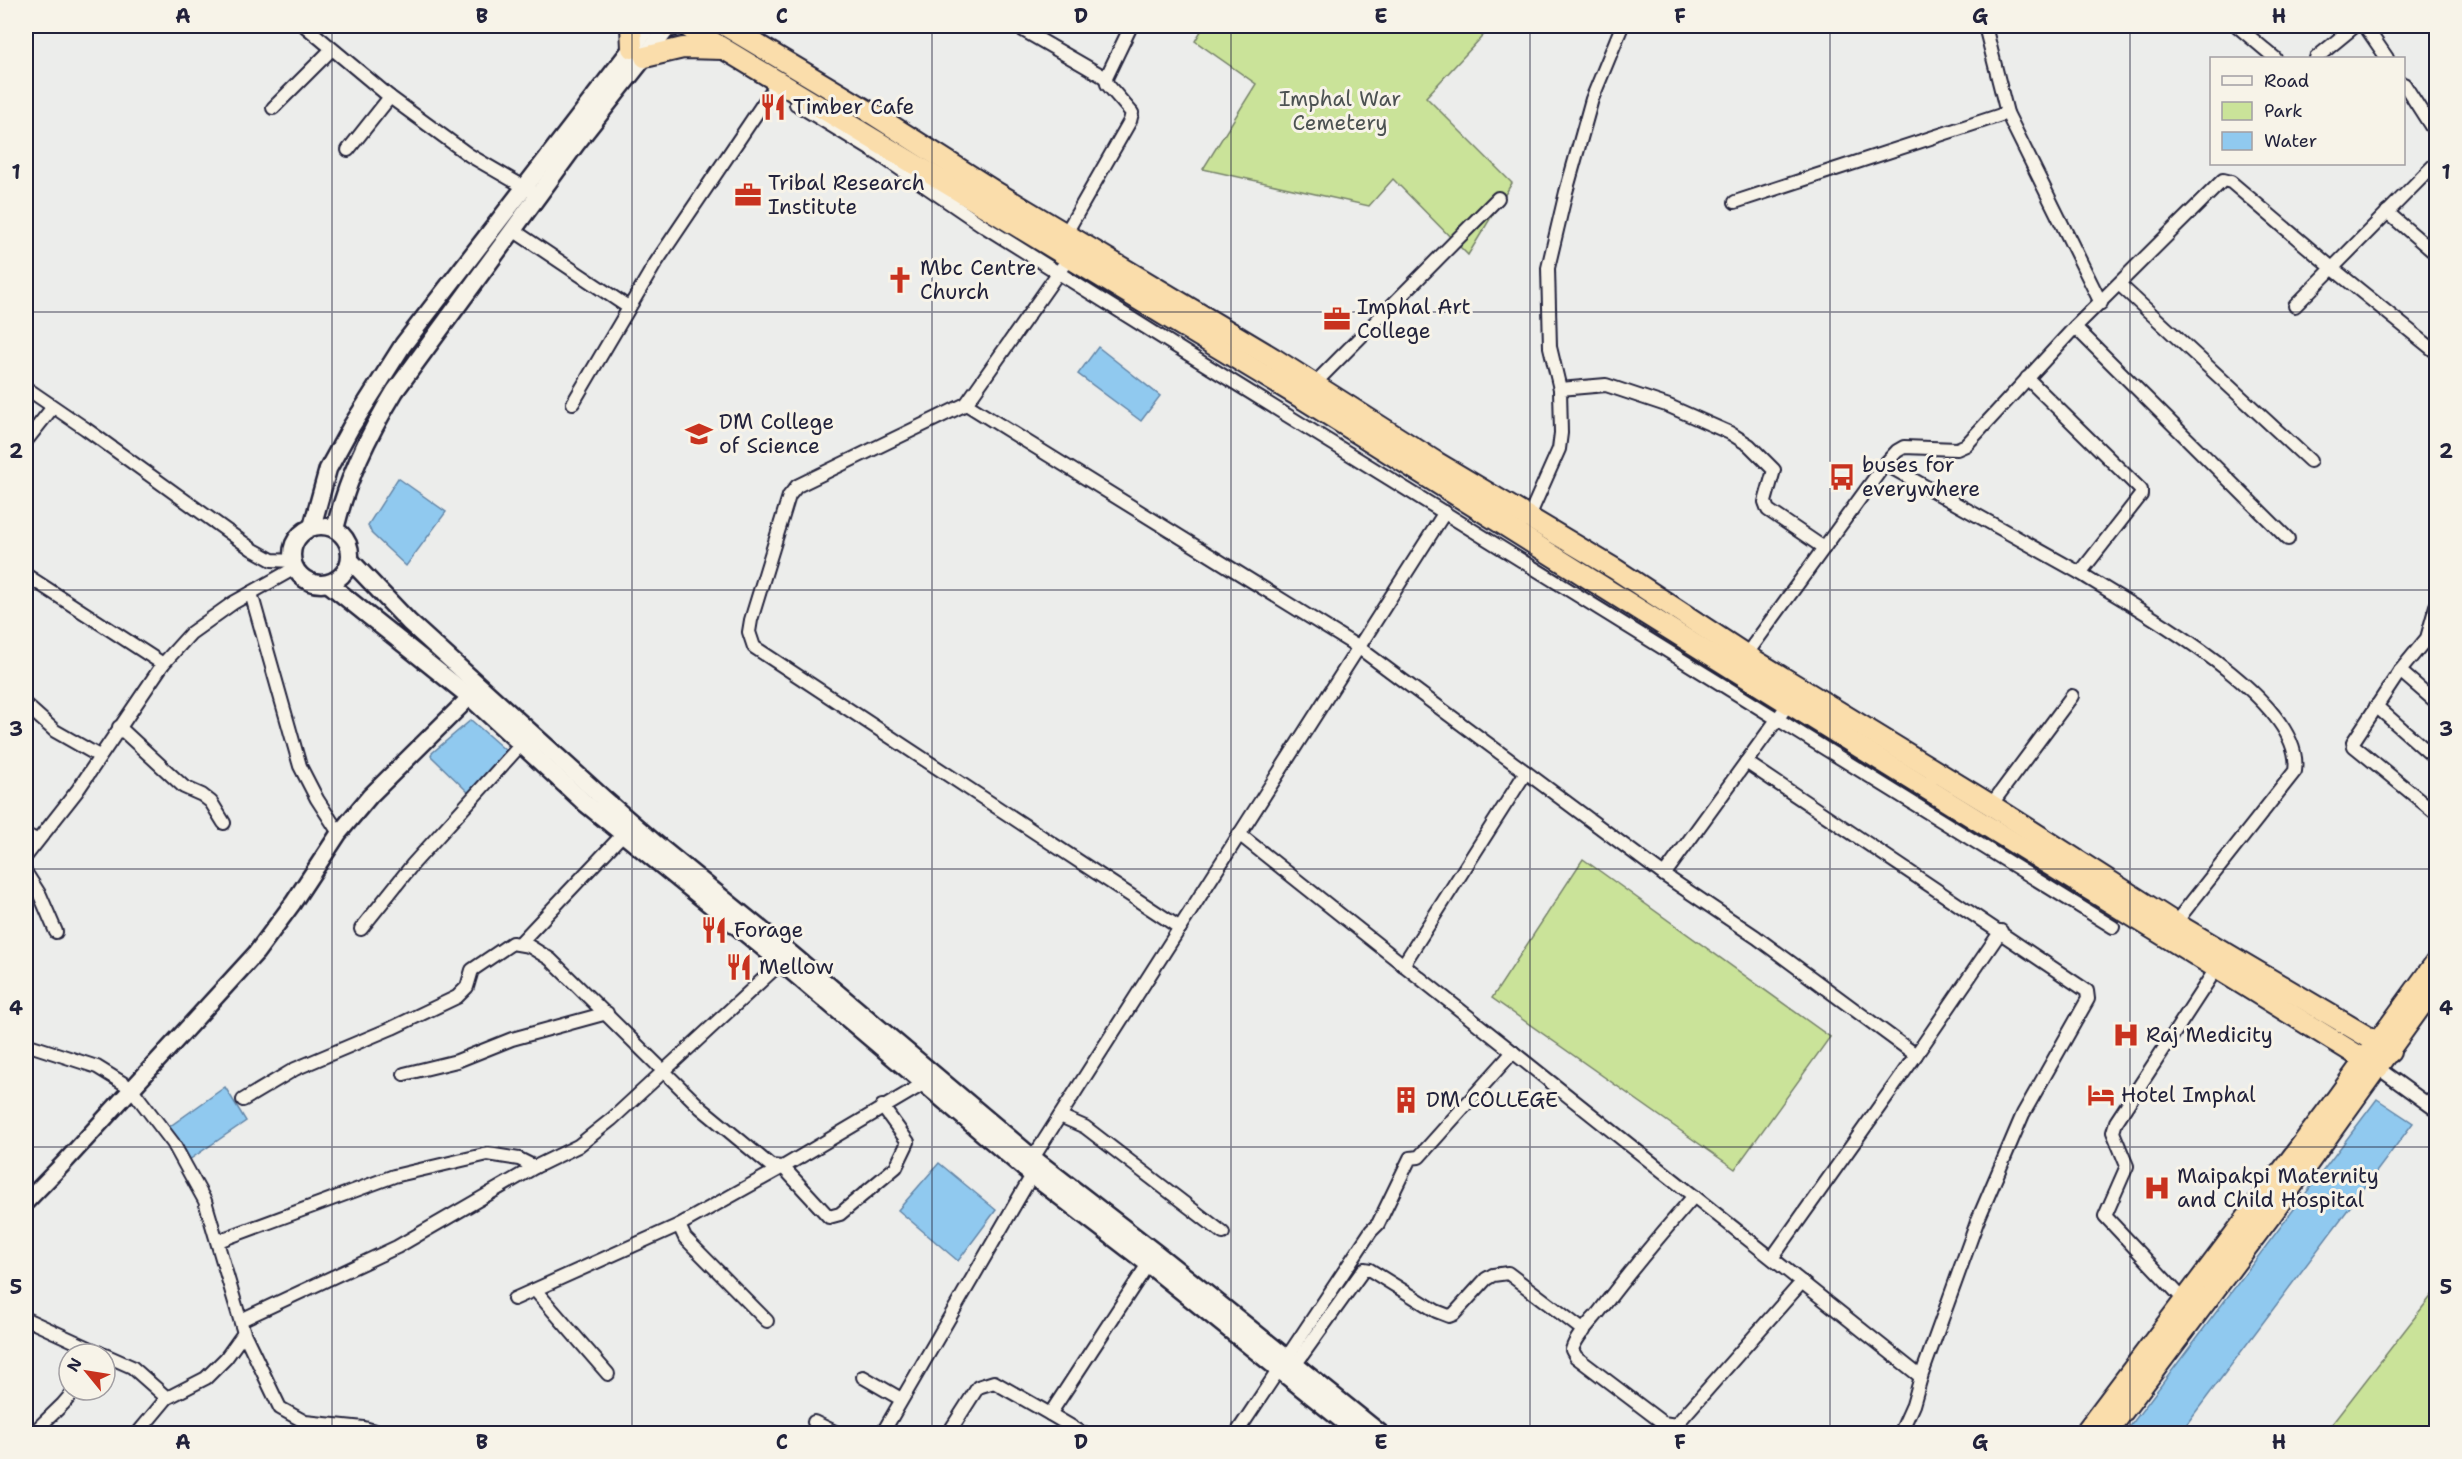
<svg xmlns="http://www.w3.org/2000/svg" width="2462" height="1459" font-family="'Shantell Sans',sans-serif">
<style>
.green{fill:#cae399;stroke:#76826a;stroke-width:1.5}
.water{fill:#90c9ef;stroke:#6486a7;stroke-width:1.5}
.lines{fill:none;stroke-linecap:round;stroke-linejoin:round}
.minor-casing{stroke:#22223b;stroke-width:16}
.tertiary-casing{stroke:#22223b;stroke-width:20}
.secondary-casing{stroke:#22223b;stroke-width:21}
.trunk-casing{stroke:#22223b;stroke-width:24}
.minor{stroke:#f7f3e8;stroke-width:12}
.tertiary{stroke:#f7f3e8;stroke-width:15}
.secondary{stroke:#f7f3e8;stroke-width:16}
.trunk{stroke:#faddab;stroke-width:20}
.grid{fill:none;stroke:#22223b;stroke-width:1.5;stroke-opacity:0.55}
.labels{text-anchor:middle;stroke-width:6;stroke-linejoin:round;paint-order:stroke}
.park-label{font-size:21px;fill:#4c5252;stroke:#f7f3e8}
.poi-label{font-size:21px;fill:#22223b;stroke:#f7f3e8;text-anchor:start}
.neatline{fill:none;stroke:#22223b;stroke-width:2}
.grid-label{font-size:20px;text-anchor:middle;font-weight:bold;fill:#22223b}
</style>
<rect width="100%" height="100%" fill="#ecedeb"/>
<filter id="ink" filterUnits="userSpaceOnUse"><feTurbulence type="fractalNoise" baseFrequency=".0167" numOctaves="2"/><feDisplacementMap in="SourceGraphic" scale="12" xChannelSelector="R" yChannelSelector="G"/><feConvolveMatrix kernelMatrix="1 2 1 2 8 2 1 2 1" color-interpolation-filters="sRGB"/></filter>
<g filter="url(#ink)">
<g class="green">
<polygon points="1204,26 1492,26 1426,97 1512,183 1468,255 1393,179 1369,206 1203,169 1256,84 1195,41"/>
<polygon points="1583,859 1830,1037 1735,1169 1492,998"/>
<polygon points="2436,1290 2436,1433 2325,1433"/>
</g>
<g class="water">
<polygon points="1098,347 1160,396 1141,421 1078,374"/>
<polygon points="398,478 446,512 406,566 372,534 368,525"/>
<polygon points="471,720 506,751 470,794 431,756 432,753"/>
<polygon points="225,1087 246,1121 189,1160 169,1127"/>
<polygon points="2377,1099 2413,1123 2180,1433 2125,1433"/>
<polygon points="939,1163 996,1210 958,1261 898,1210"/>
</g>
<g class="lines">
<defs>
<g id="minor">
<polyline points="305,26 390,97 469,155 531,191"/>
<polyline points="1016,26 1106,78"/>
<polyline points="1985,26 2007,113 2101,303"/>
<polyline points="2237,26 2275,58"/>
<polyline points="2365,26 2387,58"/>
<polyline points="2316,58 2355,26"/>
<polyline points="2404,84 2436,134"/>
<polyline points="796,104 881,156 982,225 1185,352 2113,927"/>
<polyline points="273,108 332,49"/>
<polyline points="348,150 390,97"/>
<polyline points="1735,202 2007,113"/>
<polyline points="2387,212 2436,254"/>
<polyline points="513,230 628,307"/>
<polyline points="1066,233 1130,121 1132,113 1107,84 1106,78 1131,26"/>
<polyline points="2119,284 2310,461"/>
<polyline points="2295,306 2436,163"/>
<polyline points="2075,327 2288,539"/>
<polyline points="1315,383 1498,198"/>
<polyline points="26,388 86,429 252,549 272,560 292,561"/>
<polyline points="1560,389 1550,347 1548,268 1566,192 1592,99 1622,26"/>
<polyline points="573,403 655,264 779,80"/>
<polyline points="966,404 1063,266"/>
<polyline points="26,441 53,407"/>
<polyline points="1885,464 2080,573 2141,495 2141,490 2027,378"/>
<polyline points="1527,521 1559,449 1561,433 1560,389 1606,385 1669,406 1730,433 1749,445 1774,470 1765,502 1768,510 1824,548"/>
<path d="M2080,573C2133,607 2306,699 2295,771L2175,923"/>
<polyline points="26,575 163,664"/>
<polyline points="251,593 300,766 317,799 339,833"/>
<polyline points="2436,606 2427,638 2400,671 2353,742 2354,746 2436,813"/>
<polyline points="1746,655 1885,464 1897,451 1904,447 1957,449 1966,445 2075,327 2223,180 2231,182 2331,267 2436,352"/>
<polyline points="2400,671 2436,702"/>
<polyline points="26,705 55,731 99,756"/>
<polyline points="2376,706 2436,759"/>
<polyline points="119,727 184,787 202,795 211,802 224,823"/>
<polyline points="1746,762 2087,991 2088,999 2023,1114 1977,1222 1921,1377 1913,1405 1900,1434"/>
<polyline points="1991,805 2072,696"/>
<polyline points="1239,834 1921,1377"/>
<polyline points="26,835 37,840"/>
<polyline points="26,856 77,791 163,664 191,633 233,603 295,568"/>
<polyline points="26,873 40,895 56,932"/>
<polyline points="1664,875 1789,703"/>
<polyline points="1180,928 754,647 749,632 751,620 789,496 797,486 966,404 1358,647 1664,875 1756,937 1916,1055 1772,1258"/>
<polyline points="361,929 413,864 526,739"/>
<polyline points="520,943 623,834"/>
<polyline points="1403,965 1526,772"/>
<polyline points="26,1044 97,1067 131,1088 173,1143 205,1201 244,1333 280,1408 305,1422 364,1428 385,1434"/>
<polyline points="1916,1055 2001,931"/>
<polyline points="2378,1068 2436,1110"/>
<polyline points="404,1074 457,1061 512,1039 607,1013"/>
<polyline points="243,1100 295,1069 392,1028 457,997 467,987 472,970 512,943 529,946 550,959 701,1108 771,1166 783,1167 829,1217 840,1214 896,1167 908,1142 882,1106"/>
<polyline points="1060,1116 1085,1127 1223,1233"/>
<polyline points="1033,1158 1445,512"/>
<path d="M1694,1196C1661,1234 1629,1272 1599,1312C1590,1323 1576,1336 1572,1350L1576,1357L1663,1423L1676,1425L1802,1282"/>
<polyline points="679,1225 685,1238 767,1321"/>
<polyline points="218,1241 394,1176 488,1154 519,1159 535,1167"/>
<polyline points="535,1290 608,1374"/>
<polyline points="514,1299 679,1225 783,1167 923,1084"/>
<polyline points="2185,1301 2105,1216 2127,1166 2113,1132 2116,1122 2216,969"/>
<polyline points="26,1319 102,1354"/>
<polyline points="241,1320 397,1247 535,1167 578,1146 612,1119 785,959"/>
<polyline points="105,1355 132,1367 167,1398"/>
<polyline points="1295,1365 1364,1269 1370,1270 1436,1311 1449,1316 1454,1314 1486,1279 1493,1275 1508,1273 1584,1331"/>
<polyline points="863,1377 901,1399"/>
<polyline points="814,1422 839,1434"/>
<polyline points="32,1434 63,1404 75,1390"/>
<polyline points="137,1434 167,1398 206,1378 226,1358 244,1333"/>
<polyline points="882,1434 1035,1170"/>
<polyline points="948,1434 978,1387 994,1382 1050,1414"/>
<polyline points="1084,1434 1050,1414 1148,1264"/>
<polyline points="1236,1434 1371,1231 1378,1224 1410,1158 1419,1157 1513,1052"/>
</g>
<polyline id="tertiary" points="26,1202 63,1164 256,953 293,903 339,833 370,796 479,688"/>
<g id="secondary">
<circle cx="321" cy="555" r="29"/>
<polyline points="312,527 328,469 351,427 403,345 649,26"/>
<path d="M335,529C348,477 367,437 395,391L576,144L669,26"/>
<polyline points="350,560 409,622 603,798 656,844 791,954 1033,1158 1156,1253 1381,1434"/>
<polyline points="329,584 470,697 585,803 782,963 1032,1175 1148,1264 1359,1434"/>
</g>
<g id="trunk">
<polyline points="631,26 632,48"/>
<polyline points="668,26 672,26"/>
<polyline points="686,26 1305,400 1735,670 2378,1068"/>
<polyline points="726,26 868,111 994,191 1273,358 1436,462 1615,569 1746,655 1991,805 2175,923 2378,1043 2390,1052"/>
<polyline points="645,57 683,48 723,49"/>
<polyline points="2084,1434 2337,1098 2436,962"/>
<polyline points="2106,1434 2271,1215 2436,985"/>
</g>
</defs>
<use href="#minor" class="minor-casing"/>
<use href="#tertiary" class="tertiary-casing"/>
<use href="#secondary" class="secondary-casing"/>
<use href="#trunk" class="trunk-casing"/>
<use href="#minor" class="minor"/>
<use href="#tertiary" class="tertiary"/>
<use href="#secondary" class="secondary"/>
<use href="#trunk" class="trunk"/>
</g>
</g>
<path class="grid" d="M332,26V1434M632,26V1434M932,26V1434M1231,26V1434M1530,26V1434M1830,26V1434M2130,26V1434M26,312H2436M26,590H2436M26,869H2436M26,1147H2436"/>
<defs>
<symbol id="restaurant-bare" viewBox="-9 -9 18 18"><path d="M-5-6h1v4h1v-4h1v4h1v-4h1v5L-1.5 .5V6h-2V.5L-5-1ZM5-6V6H3V1.5H1.5Q1.5-4 5-6Z" fill="#c8321e" stroke="#f7f3e8" stroke-width="2.5" paint-order="stroke"/></symbol>
<symbol id="office-bare" viewBox="-9 -9 18 18"><path d="M-6-3h4V-5.5h4V-3h4V5H-6ZM-1-4.5V-3h2v-1.5ZM-6 0V1H6V0Z" fill="#c8321e" stroke="#f7f3e8" stroke-width="2.5" paint-order="stroke"/></symbol>
<symbol id="church-bare" viewBox="-9 -9 18 18"><path d="M-1.2-6h2.4v3.5h3.3v2.4h-3.3V6h-2.4V-.1h-3.3v-2.4h3.3Z" fill="#c8321e" stroke="#f7f3e8" stroke-width="2.5" paint-order="stroke"/></symbol>
<symbol id="university-bare" viewBox="-9 -9 18 18"><path d="M0-5L7-2L0 1L-7-2ZM-4 1L0 2.5L4 1V4Q0 6-4 4Z" fill="#c8321e" stroke="#f7f3e8" stroke-width="2.5" paint-order="stroke"/></symbol>
<symbol id="bus-bare" viewBox="-9 -9 18 18"><path d="M-5-6H5V4H4V6H2V4H-2V6H-4V4H-5ZM-3.5-4V0h7V-4ZM-3.5 1.2v1.5H-2V1.2ZM2 1.2v1.5H3.5V1.2Z" fill="#c8321e" stroke="#f7f3e8" stroke-width="2.5" paint-order="stroke"/></symbol>
<symbol id="hospital-bare" viewBox="-9 -9 18 18"><path d="M-5-5h3v3.5h4V-5h3V5h-3V1.5h-4V5h-3Z" fill="#c8321e" stroke="#f7f3e8" stroke-width="2.5" paint-order="stroke"/></symbol>
<symbol id="hotel-bare" viewBox="-9 -9 18 18"><path d="M-6-4.5h1.5V1H6V5H4.5V3h-9V5H-6ZM-4 0a1.8 1.8 0 1 1 3.6 0ZM.5 0V-2.5h3Q6-2.5 6 0Z" fill="#c8321e" stroke="#f7f3e8" stroke-width="2.5" paint-order="stroke"/></symbol>
<symbol id="building-bare" viewBox="-9 -9 18 18"><path d="M-4-6H4V6H1V3H-1V6H-4ZM-2.5-4.3h1.7v1.8h-1.7ZM.8-4.3h1.7v1.8H.8ZM-2.5-1h1.7V.8h-1.7ZM.8-1h1.7V.8H.8Z" fill="#c8321e" stroke="#f7f3e8" stroke-width="2.5" paint-order="stroke"/></symbol>
</defs>
<g fill-rule="evenodd">
<use href="#restaurant-bare" x="754" y="88" width="38" height="38"/>
<use href="#office-bare" x="729" y="176" width="38" height="38"/>
<use href="#church-bare" x="881" y="261" width="38" height="38"/>
<use href="#office-bare" x="1318" y="300" width="38" height="38"/>
<use href="#university-bare" x="680" y="415" width="38" height="38"/>
<use href="#bus-bare" x="1823" y="458" width="38" height="38"/>
<use href="#restaurant-bare" x="695" y="911" width="38" height="38"/>
<use href="#restaurant-bare" x="720" y="948" width="38" height="38"/>
<use href="#hospital-bare" x="2107" y="1016" width="38" height="38"/>
<use href="#hotel-bare" x="2082" y="1076" width="38" height="38"/>
<use href="#building-bare" x="1387" y="1081" width="38" height="38"/>
<use href="#hospital-bare" x="2138" y="1169" width="38" height="38"/>
</g>
<g class="labels">
<g class="park-label">
<text x="1340" y="106">Imphal War<tspan x="1340" dy="24">Cemetery</tspan></text>
</g>
<g class="poi-label">
<text x="793" y="114">Timber Cafe</text>
<text x="768" y="190">Tribal Research<tspan x="768" dy="24">Institute</tspan></text>
<text x="920" y="275">Mbc Centre<tspan x="920" dy="24">Church</tspan></text>
<text x="1357" y="314">Imphal Art<tspan x="1357" dy="24">College</tspan></text>
<text x="719" y="429">DM College<tspan x="719" dy="24">of Science</tspan></text>
<text x="1862" y="472">buses for<tspan x="1862" dy="24">everywhere</tspan></text>
<text x="734" y="937">Forage</text>
<text x="759" y="974">Mellow</text>
<text x="2146" y="1042">Raj Medicity</text>
<text x="2121" y="1102">Hotel Imphal</text>
<text x="1426" y="1107">DM COLLEGE</text>
<text x="2177" y="1183">Maipakpi Maternity<tspan x="2177" dy="24">and Child Hospital</tspan></text>
</g>
</g>
<rect width="2462" height="1459" fill="none" stroke="#f7f3e8" stroke-width="66"/>
<rect x="2210" y="57" width="195" height="108" fill="#f7f3e8" stroke="#a29fa3" stroke-width="1.5"/>
<rect x="2222" y="76" width="30" height="9" fill="#f7f3e8" stroke="#a29fa3" stroke-width="1.5"/>
<text x="2264" y="87" font-size="18" fill="#22223b">Road</text>
<rect x="2222" y="102" width="30" height="18" fill="#cae399" stroke="#a29fa3" stroke-width="1.5"/>
<text x="2264" y="117" font-size="18" fill="#22223b">Park</text>
<rect x="2222" y="132" width="30" height="18" fill="#90c9ef" stroke="#a29fa3" stroke-width="1.5"/>
<text x="2264" y="147" font-size="18" fill="#22223b">Water</text>
<g transform="translate(87 1372) rotate(300)"><circle r="28" fill="#f7f3e8" stroke="#a29fa3" stroke-width="1.5"/>
<path d="M0-4.5L10 22L0 15L-10 22Z" fill="#c8321e"/>
<text y="-9" font-size="16" font-weight="bold" text-anchor="middle" fill="#22223b">N</text>
</g>
<rect x="33" y="33" width="2396" height="1393" class="neatline"/>
<g class="grid-label">
<text x="183" y="23">A</text>
<text x="482" y="23">B</text>
<text x="782" y="23">C</text>
<text x="1081" y="23">D</text>
<text x="1381" y="23">E</text>
<text x="1680" y="23">F</text>
<text x="1980" y="23">G</text>
<text x="2279" y="23">H</text>
<text x="16" y="179">1</text>
<text x="2446" y="179">1</text>
<text x="16" y="458">2</text>
<text x="2446" y="458">2</text>
<text x="16" y="736">3</text>
<text x="2446" y="736">3</text>
<text x="16" y="1015">4</text>
<text x="2446" y="1015">4</text>
<text x="16" y="1294">5</text>
<text x="2446" y="1294">5</text>
<text x="183" y="1449">A</text>
<text x="482" y="1449">B</text>
<text x="782" y="1449">C</text>
<text x="1081" y="1449">D</text>
<text x="1381" y="1449">E</text>
<text x="1680" y="1449">F</text>
<text x="1980" y="1449">G</text>
<text x="2279" y="1449">H</text>
</g>
</svg>
